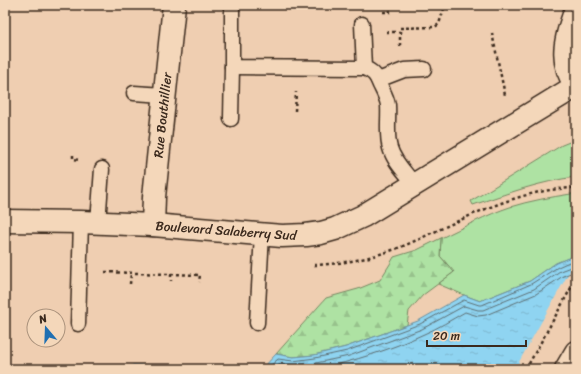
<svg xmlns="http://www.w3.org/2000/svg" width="581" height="374" font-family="Sriracha,sans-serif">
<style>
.green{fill:#aee2a3;stroke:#748660}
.forest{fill:url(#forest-firs);stroke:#748660}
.water{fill:url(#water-ripples);stroke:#6d909d}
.pier{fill:#efceb1}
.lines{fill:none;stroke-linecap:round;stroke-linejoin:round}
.shore{stroke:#5d6e72;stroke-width:1}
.lane-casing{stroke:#3b2a1e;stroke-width:17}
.street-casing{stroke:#3b2a1e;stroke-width:25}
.secondary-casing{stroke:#3b2a1e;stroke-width:25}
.path{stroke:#3b2a1e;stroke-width:2.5;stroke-dasharray:3 3;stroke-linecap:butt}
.lane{stroke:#f4d7ba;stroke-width:14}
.street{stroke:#f4d7ba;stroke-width:22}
.secondary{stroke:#f4d7ba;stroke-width:22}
.labels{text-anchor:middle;stroke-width:3.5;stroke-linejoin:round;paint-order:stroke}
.street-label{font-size:13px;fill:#3b2a1e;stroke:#f4d7ba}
</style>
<defs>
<pattern id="forest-firs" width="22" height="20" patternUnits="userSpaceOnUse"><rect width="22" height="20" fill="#aee2a3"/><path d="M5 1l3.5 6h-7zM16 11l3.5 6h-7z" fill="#97c28c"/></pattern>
<pattern id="water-ripples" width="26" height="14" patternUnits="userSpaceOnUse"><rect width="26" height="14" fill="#8fd4f1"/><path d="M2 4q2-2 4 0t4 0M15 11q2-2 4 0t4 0" fill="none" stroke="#7cb6ce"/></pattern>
</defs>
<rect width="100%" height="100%" fill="#efceb1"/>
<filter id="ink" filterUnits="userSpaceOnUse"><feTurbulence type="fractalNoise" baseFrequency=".025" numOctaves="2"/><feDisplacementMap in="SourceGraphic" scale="8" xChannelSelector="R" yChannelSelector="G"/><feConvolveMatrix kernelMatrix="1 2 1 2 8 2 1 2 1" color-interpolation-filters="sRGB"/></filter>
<g filter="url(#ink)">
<g class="green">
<path d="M572,141H576V177C541,181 506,194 473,205L471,201L562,145Z"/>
<path d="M571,194H576V255L556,263L530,281L480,301L464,295L438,284L454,272L440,256L441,238C464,227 486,215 510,207C529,201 551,197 571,194Z"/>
</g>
<polygon class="forest" points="441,238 440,256 454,272 423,295 409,311 407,325 346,347 314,355 293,357 276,354 326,298 358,289 380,280 390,264 394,257 417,250"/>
<g class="water">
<polygon points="576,255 576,369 262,369 276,354 293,357 314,355 346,347 418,321 464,295 480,301 530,281 556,263"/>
<polygon points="133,365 229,369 127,369"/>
</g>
<polygon class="pier" points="576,260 576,369 515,369"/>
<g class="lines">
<g class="shore">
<polyline points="267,369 278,359 293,361 315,358 347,351 420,324 464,300 479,305 482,305 531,284 558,267 576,259"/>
<polyline points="274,369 280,364 294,366 316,363 349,356 422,329 464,306 478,310 483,310 534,289 560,271 576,265"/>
<path d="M318,369C354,361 390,350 424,334C438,328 451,320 465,312L478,316L486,315L536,294L563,276L576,271"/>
</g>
<defs>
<g id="lane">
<path d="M232,5V67L364,68C373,71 377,76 380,85C383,91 387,98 388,105C389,119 386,135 390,148C394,162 406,173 414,184"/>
<polyline points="362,24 364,68"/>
<polyline points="378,80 404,70 424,69"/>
<polyline points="134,93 164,95"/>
<polyline points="231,119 232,67"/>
<polyline points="98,223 102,169"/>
<polyline points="257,323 262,234"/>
<polyline points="78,324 81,222"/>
</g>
<g id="street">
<path d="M576,86C558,61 566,36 576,9"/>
<polyline points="153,225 154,197 174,5"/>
</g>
<g id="secondary">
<polyline points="5,221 81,222 153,225 282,236 306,235 321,233 335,229 363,216 576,86"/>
<polyline points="566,369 576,352"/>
</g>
</defs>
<use href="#lane" class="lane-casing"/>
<use href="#street" class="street-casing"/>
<use href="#secondary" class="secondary-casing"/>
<g class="path">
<polyline points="383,12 390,12 389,7"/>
<polyline points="386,32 400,32"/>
<polyline points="492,33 505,95"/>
<polyline points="400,46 400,28 435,27 439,24 445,5"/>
<polyline points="295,111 296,92"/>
<polyline points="73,155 73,159 79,160"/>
<path d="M314,265C349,264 385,255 417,240C423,238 428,234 434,232C477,212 527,188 576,188"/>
<polyline points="105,272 200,275 199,282"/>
<polyline points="171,274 171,281"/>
<polyline points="130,284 131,273"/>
<polyline points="526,369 576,279"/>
</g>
<use href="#lane" class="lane"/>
<use href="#street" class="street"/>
<use href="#secondary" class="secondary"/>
</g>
</g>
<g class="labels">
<g class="street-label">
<text transform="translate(162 115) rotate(-84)" y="5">Rue Bouthillier</text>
<text transform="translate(226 230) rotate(4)" y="5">Boulevard Salaberry Sud</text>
</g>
</g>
<rect width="581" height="374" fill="none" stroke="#f4d7ba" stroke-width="20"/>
<rect x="10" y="10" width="561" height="354" fill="none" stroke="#3b2a1e" stroke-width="1.5" filter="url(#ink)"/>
<g transform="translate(46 328) rotate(341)"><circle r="19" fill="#f4d7ba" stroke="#aa927c"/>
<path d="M0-3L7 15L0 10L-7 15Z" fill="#1f6fb2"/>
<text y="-6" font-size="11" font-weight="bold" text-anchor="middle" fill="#3b2a1e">N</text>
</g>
<path d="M427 340v6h99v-6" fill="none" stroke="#3b2a1e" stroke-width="2"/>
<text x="433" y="340" font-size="12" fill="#3b2a1e" stroke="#f4d7ba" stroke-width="3" paint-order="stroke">20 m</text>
</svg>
